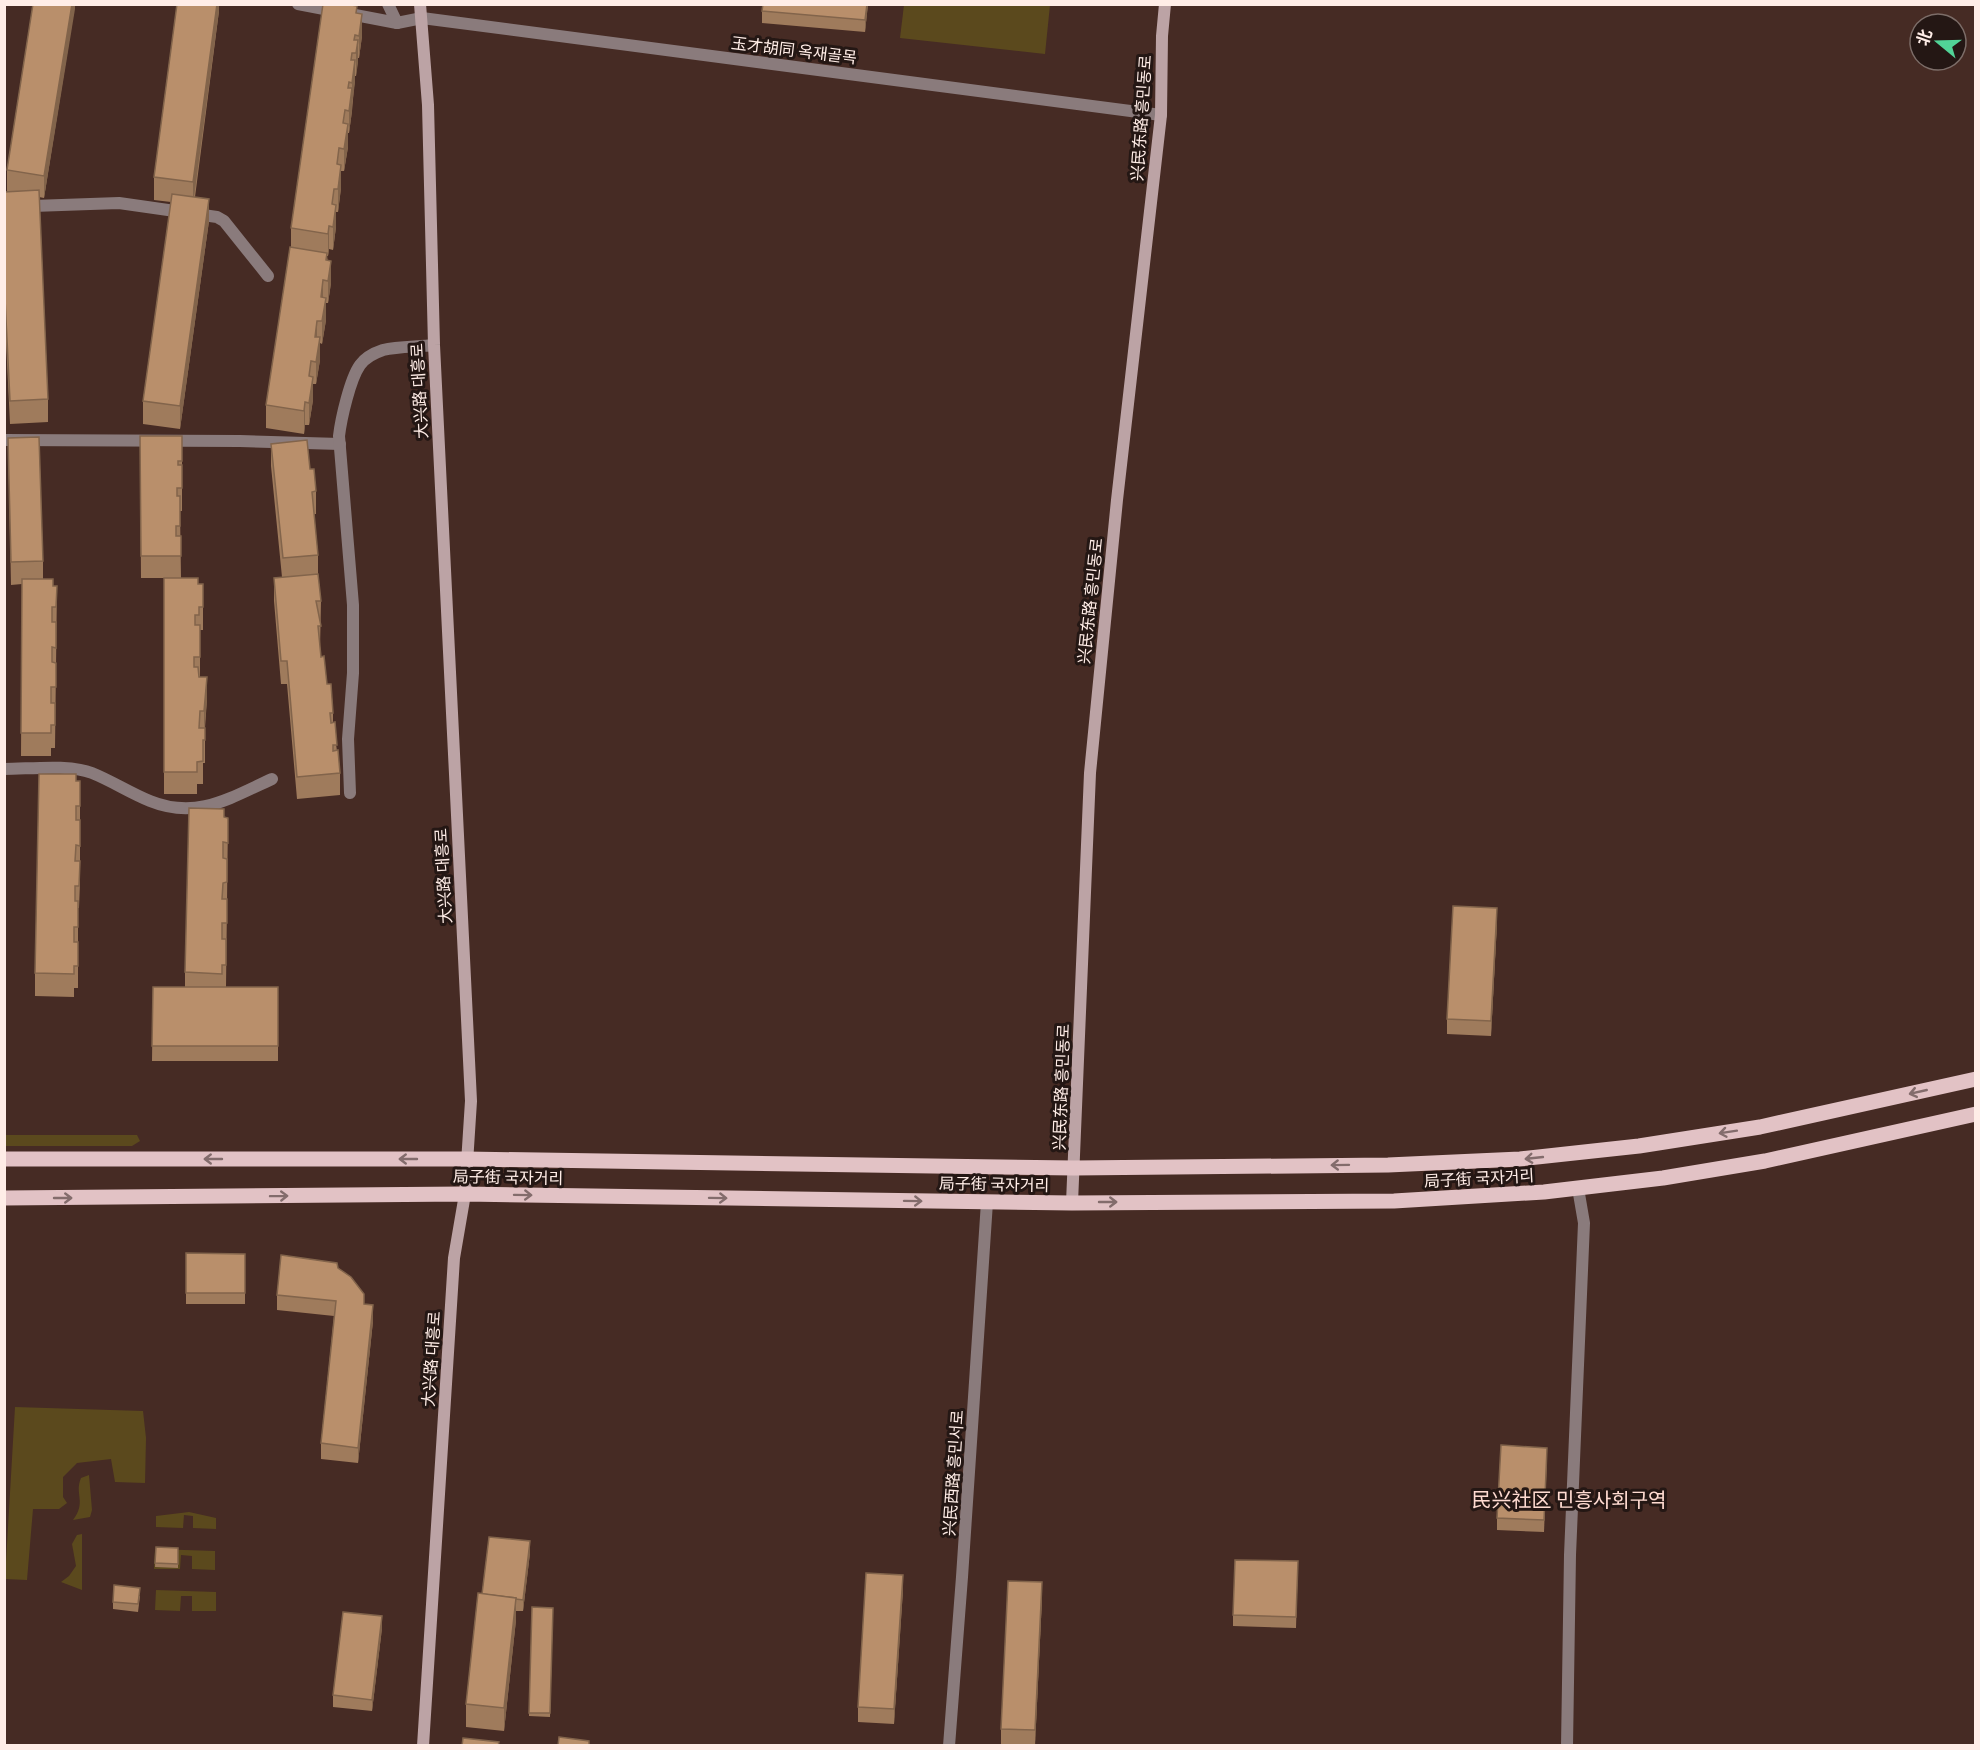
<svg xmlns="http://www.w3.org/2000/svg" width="1980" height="1750" font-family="Cabin,'Noto Sans SC','Noto Sans KR',sans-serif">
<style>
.green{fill:#5b491d}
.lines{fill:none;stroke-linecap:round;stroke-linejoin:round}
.street{stroke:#8a7b7c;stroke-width:12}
.secondary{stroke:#bca3a5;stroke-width:12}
.primary{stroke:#e2c2c5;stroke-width:15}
.wall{fill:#9f7b5c}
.shaded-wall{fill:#82644b}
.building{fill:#b98f6b;stroke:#82644b;stroke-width:1.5}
.oneway{stroke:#836c6c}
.labels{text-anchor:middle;stroke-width:6;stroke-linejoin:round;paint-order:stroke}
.street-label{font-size:16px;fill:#ffede7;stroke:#241714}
.quarter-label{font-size:20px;fill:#ffdbd1;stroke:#241714}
</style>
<rect width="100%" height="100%" fill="#462b24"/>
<g class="green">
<polygon points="904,5 1050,5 1045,54 900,38"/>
<polygon points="5,1135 137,1135 140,1141 132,1146 5,1146"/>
<polygon points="15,1407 143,1411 146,1438 145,1483 115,1482 111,1459 77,1463 63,1477 63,1497 67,1503 59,1509 33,1509 27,1580 5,1579"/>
<path d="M89,1475L92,1510L90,1517L73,1520C87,1502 74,1494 81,1478Z"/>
<polygon points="189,1512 216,1518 216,1529 193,1528 193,1516 184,1515 183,1528 156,1527 156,1516"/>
<polygon points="82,1534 82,1590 61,1582 69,1576 76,1566 72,1544 77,1535"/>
<polygon points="155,1549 215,1551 215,1570 192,1569 192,1556 181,1555 180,1569 154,1569"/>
<polygon points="156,1590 216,1592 216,1611 192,1611 192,1596 181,1596 180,1611 155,1610"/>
</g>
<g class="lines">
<g class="street">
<polyline points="298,4 397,23 422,18 1161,115"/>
<polyline points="388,4 397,23"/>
<polyline points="4,207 119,203 217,217 224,221 268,276"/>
<polyline points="4,440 240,441 340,444"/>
<path d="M4,769C30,769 68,764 92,773C112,781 130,793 150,801C197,820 230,798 272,779"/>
<path d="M350,793L348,739L353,673V605L339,436C341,419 350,379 360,365C365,358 374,353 383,350C398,346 417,347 434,345"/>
<polyline points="949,1746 962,1577 987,1202"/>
<polyline points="1567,1746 1570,1555 1584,1223 1578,1188"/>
</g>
<g class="secondary">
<polyline points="420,4 428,105 434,345 471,1101 465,1194 454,1258 423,1746"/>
<polyline points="1072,1203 1090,773 1117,500 1161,115 1162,36 1165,4"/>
</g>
<g class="primary">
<polyline points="4,1159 466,1159 1074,1168 1388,1165 1520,1159 1639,1146 1760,1127 1976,1079"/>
<polyline points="4,1198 465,1194 1072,1203 1394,1201 1544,1192 1663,1178 1765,1161 1976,1114"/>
</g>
</g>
<g class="wall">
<polygon points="75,4 44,198 39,197 48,399 48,422 10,424 4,300 4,192 7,192 7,170"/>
<polygon points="219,4 219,11 195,197 209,221 180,429 143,424 143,401 171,202 154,200 154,177"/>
<polygon points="868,4 865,32 762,23 762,11"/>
<polygon points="357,13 362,36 359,58 358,58 356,76 355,76 352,111 349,133 348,133 348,147 344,171 341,171 341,188 338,212 336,212 336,227 333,250 329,249 328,256 327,256 331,283 328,303 326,303 326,320 322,344 320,343 320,360 316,384 313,384 313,400 309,425 305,425 304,434 266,428 266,405 291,247 291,228"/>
<polygon points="140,436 182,436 182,511 180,511 181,578 198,584 203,584 203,630 200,630 200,677 207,699 205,728 205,763 203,763 203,784 197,784 197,794 164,794 164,578 141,578"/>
<polygon points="8,438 43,561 43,579 53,586 57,586 55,748 51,748 51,756 21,756 22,584 11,585"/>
<polygon points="271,444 316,491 316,514 314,514 318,555 318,574 321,601 320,649 321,657 333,713 333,722 340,773 340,795 297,799 287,684 281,684 274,601 274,578 282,577 271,466"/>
<polygon points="76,781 80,781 80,883 79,908 78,908 78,988 74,988 74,997 35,996 35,973"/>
<polygon points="228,818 226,987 278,987 278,1061 152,1061 153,987 185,987 185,972"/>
<polygon points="1497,923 1491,1036 1447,1034 1447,1019"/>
<polygon points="186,1253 245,1254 245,1304 186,1304"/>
<polygon points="338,1268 364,1304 373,1321 358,1463 321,1459 321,1443 334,1316 277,1310 277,1295"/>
<polygon points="1547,1459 1544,1532 1497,1530 1497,1518"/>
<polygon points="156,1547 178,1548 178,1568 155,1567"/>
<polygon points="530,1553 523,1611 516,1611 516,1620 504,1731 466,1727 466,1704 482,1594"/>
<polygon points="1298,1561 1296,1628 1233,1626 1233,1615"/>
<polygon points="903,1590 894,1724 858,1722 858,1707"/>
<polygon points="140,1596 138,1612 113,1609 113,1602"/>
<polygon points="1042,1598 1035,1745 1001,1744 1001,1729"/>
<polygon points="532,1607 553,1608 550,1717 529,1716"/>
<polygon points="382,1628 372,1711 333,1707 333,1695"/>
</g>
<g class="shaded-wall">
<polygon points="72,4 75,4 75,9 44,198 44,176"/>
<polygon points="217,4 219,4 219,11 193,205 193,182"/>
<polygon points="867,4 868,4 865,32 865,20"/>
<polygon points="362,14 362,36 359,58 359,36"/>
<polygon points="358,40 358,63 356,76 356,53"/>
<polygon points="355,60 355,83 352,105 352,83"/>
<polygon points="352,88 352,111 349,133 349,111"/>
<polygon points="348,124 348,147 344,171 344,149"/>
<polygon points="341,165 341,188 338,212 338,189"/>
<polygon points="209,199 209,221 180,429 180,406"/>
<polygon points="336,205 336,227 333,250 333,227"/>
<polygon points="329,226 329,249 328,256 328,234"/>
<polygon points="331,261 331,283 328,303 328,281"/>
<polygon points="323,280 323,303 321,297"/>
<polygon points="326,298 326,320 322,344 322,321"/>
<polygon points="317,321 317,343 315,337"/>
<polygon points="320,337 320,360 316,384 316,362"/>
<polygon points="313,377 313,400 309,425 309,403"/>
<polygon points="305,402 305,425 304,434 304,411"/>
<polygon points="207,677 207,699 204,733 204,711"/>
<polygon points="1497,908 1497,923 1491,1036 1491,1021"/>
<polygon points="373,1305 373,1321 358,1463 358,1448"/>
<polygon points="530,1541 530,1553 523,1611 523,1600"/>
<polygon points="903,1575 903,1590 894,1724 894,1709"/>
<polygon points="1042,1582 1042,1598 1035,1745 1035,1730"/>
<polygon points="516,1598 516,1620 504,1731 504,1708"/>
<polygon points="382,1616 382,1628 372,1711 372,1700"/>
</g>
<g class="building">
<polygon points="33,4 72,4 44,176 7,170"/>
<polygon points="177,4 217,4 193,182 154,177"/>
<polygon points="323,4 346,4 357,6 356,13 362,14 359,36 355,35 354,40 358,40 356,53 352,53 351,60 355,60 352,83 349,82 348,88 352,88 349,111 345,110 343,123 348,124 344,149 339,148 337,164 341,165 338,189 334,189 332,204 336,205 333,227 329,226 328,234 291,228"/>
<polygon points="763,4 867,4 865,20 762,11"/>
<polygon points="39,190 48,399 10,401 4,278 4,192"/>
<polygon points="172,194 209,199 180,406 143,401"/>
<polygon points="290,247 327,253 326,260 331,261 328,281 323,280 321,297 326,298 322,321 317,321 315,337 320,337 316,362 311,361 309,376 313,377 309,403 305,402 304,411 266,405"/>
<polygon points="140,436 182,436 182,461 178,461 178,465 182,465 182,488 177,488 177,496 180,496 180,526 176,526 176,536 181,536 181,556 141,556"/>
<polygon points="39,437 43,561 11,562 8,438"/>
<polygon points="307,440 310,469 314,469 316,491 312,492 318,555 283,558 271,444"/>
<polygon points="318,574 321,601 316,601 321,626 318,626 321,657 324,656 327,684 331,684 333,713 330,713 331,723 335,722 337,745 333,745 333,751 338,750 340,773 297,777 287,661 281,661 274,578"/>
<polygon points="164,578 198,578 198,584 203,584 203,607 199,607 199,615 195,615 195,625 200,625 200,657 194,657 194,667 198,667 199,677 207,677 204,711 200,711 199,728 205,728 205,740 203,740 203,761 197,762 197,772 164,772"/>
<polygon points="22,579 53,579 53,586 57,586 56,607 52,607 52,622 56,622 56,648 52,647 52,662 56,663 56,687 51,687 51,703 55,703 55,725 51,725 51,733 21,733"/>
<polygon points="39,774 76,774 76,781 80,781 80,806 76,806 76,820 80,820 80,846 76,845 75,861 80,861 79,886 75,886 75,901 78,901 78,927 74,927 74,942 78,942 78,966 74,966 74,974 35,973"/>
<polygon points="189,808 224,809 224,817 228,818 228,843 223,842 223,858 227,859 227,882 223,883 222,899 227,899 227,923 222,923 222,939 226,939 226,965 222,965 222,974 185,972"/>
<polygon points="1453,906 1497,908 1491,1021 1447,1019"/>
<polygon points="153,987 278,987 278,1046 152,1046"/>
<polygon points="186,1253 245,1254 245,1293 186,1293"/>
<polygon points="281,1255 337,1263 338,1268 351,1277 364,1294 364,1304 373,1305 358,1448 321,1443 336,1301 277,1295"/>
<polygon points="1501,1445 1547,1448 1544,1520 1497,1518"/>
<polygon points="489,1537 530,1541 523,1600 516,1599 516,1598 482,1594"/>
<polygon points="156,1547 178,1548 178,1564 155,1563"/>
<polygon points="1235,1560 1298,1561 1296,1617 1233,1615"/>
<polygon points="866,1573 903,1575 894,1709 858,1707"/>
<polygon points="1008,1581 1042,1582 1035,1730 1001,1729"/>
<polygon points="114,1585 140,1588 138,1604 113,1602"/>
<polygon points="478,1593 516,1598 504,1708 466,1704"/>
<polygon points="532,1607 553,1608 550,1713 529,1713"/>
<polygon points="343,1612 382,1616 372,1700 333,1695"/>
<polygon points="559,1737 589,1741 589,1746 558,1746"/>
<polygon points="463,1738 499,1742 498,1746 462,1746"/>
</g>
<defs><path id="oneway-shaft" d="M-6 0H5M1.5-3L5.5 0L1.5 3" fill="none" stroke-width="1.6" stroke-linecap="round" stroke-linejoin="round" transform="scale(1.5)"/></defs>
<g class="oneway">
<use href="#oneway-shaft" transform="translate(1918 1092) rotate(167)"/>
<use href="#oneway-shaft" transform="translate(1728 1132) rotate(171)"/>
<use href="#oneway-shaft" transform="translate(1534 1158) rotate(174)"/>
<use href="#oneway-shaft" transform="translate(213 1159) rotate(180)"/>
<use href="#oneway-shaft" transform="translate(408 1159) rotate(180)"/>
<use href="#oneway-shaft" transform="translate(1340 1165) rotate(179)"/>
<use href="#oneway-shaft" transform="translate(523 1195) rotate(1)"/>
<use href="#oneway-shaft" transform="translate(279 1196) rotate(-1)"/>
<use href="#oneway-shaft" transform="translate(63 1198)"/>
<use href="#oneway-shaft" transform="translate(718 1198) rotate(1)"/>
<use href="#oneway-shaft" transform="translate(913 1201) rotate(1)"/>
<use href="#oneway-shaft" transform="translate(1108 1202)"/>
</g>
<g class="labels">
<g class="street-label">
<text transform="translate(794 50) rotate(7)" y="6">玉才胡同 옥재골목</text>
<text transform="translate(1141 118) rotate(-86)" y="6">兴民东路 흥민동로</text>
<text transform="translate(419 391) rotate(-93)" y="6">大兴路 대흥로</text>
<text transform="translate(1090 601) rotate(-84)" y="6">兴民东路 흥민동로</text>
<text transform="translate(443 876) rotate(-93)" y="6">大兴路 대흥로</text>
<text transform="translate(1061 1087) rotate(-88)" y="6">兴民东路 흥민동로</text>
<text transform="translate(508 1177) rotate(1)" y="6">局子街 국자거리</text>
<text transform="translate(1479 1178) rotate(-3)" y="6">局子街 국자거리</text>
<text transform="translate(994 1184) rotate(1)" y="6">局子街 국자거리</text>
<text transform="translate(431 1359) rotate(-86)" y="6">大兴路 대흥로</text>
<text transform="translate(953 1473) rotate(-86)" y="6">兴民西路 흥민서로</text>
</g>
<g class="quarter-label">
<text x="1569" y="1507">民兴社区 민흥사회구역</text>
</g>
</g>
<rect width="1980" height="1750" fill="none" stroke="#ffede7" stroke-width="12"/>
<g transform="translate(1938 42) rotate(289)"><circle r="28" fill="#241714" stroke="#7c6d68" stroke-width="1.5"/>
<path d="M0-4.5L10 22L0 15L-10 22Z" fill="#51d397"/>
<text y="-9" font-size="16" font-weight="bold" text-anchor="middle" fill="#ffede7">北</text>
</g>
</svg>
